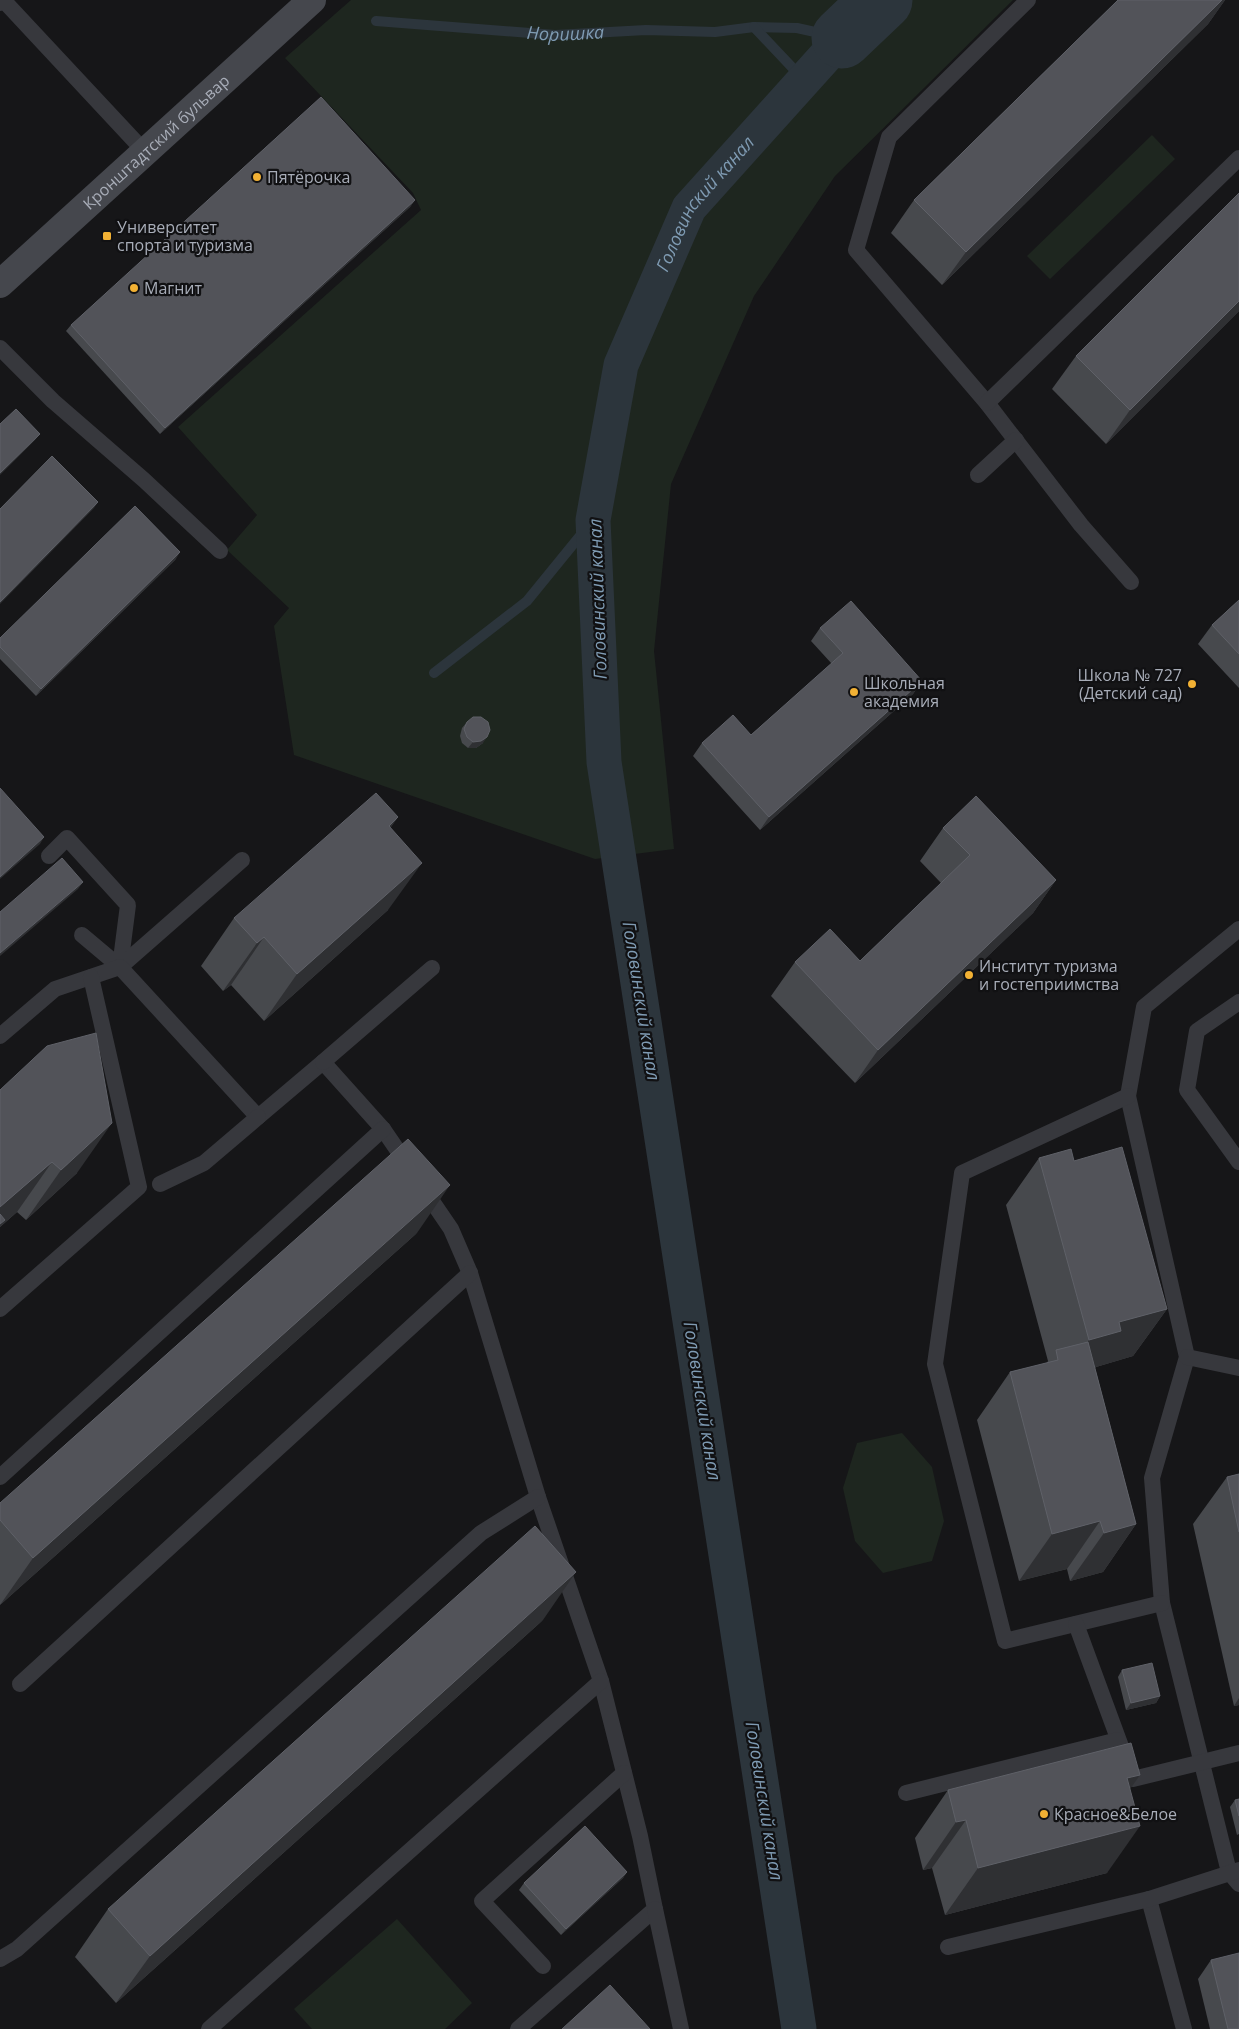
<svg xmlns="http://www.w3.org/2000/svg" width="1239" height="2029" font-family="'Open Sans',sans-serif">
<style>
.green{fill:#1e261f}
.lines{fill:none;stroke-linecap:round;stroke-linejoin:round}
.stream{stroke:#2c353c;stroke-width:10}
.canal{stroke:#2c353c;stroke-width:35}
.river{stroke:#2c353c;stroke-width:61}
.lane{stroke:#37383d;stroke-width:16}
.secondary{stroke:#45474d;stroke-width:28}
.wall{fill:#47494d}
.shaded-wall{fill:#2f3033}
.building{fill:#525359;stroke:#5f6168}
.poi-dot{fill:#f2b134;stroke:#111113;stroke-width:2}
.labels{text-anchor:middle;stroke-width:4.5;stroke-linejoin:round;paint-order:stroke}
.street-label{font-size:16px;fill:#a8adb8;stroke:#111113}
.poi-label{font-size:16px;fill:#a8adb8;stroke:#111113;text-anchor:start}
.water-label{font-size:18px;font-style:italic;fill:#7f9bb3;stroke:#111113}
</style>
<rect width="100%" height="100%" fill="#161618"/>
<g class="green">
<polygon points="351,0 1013,0 835,176 754,296 671,484 654,651 674,849 595,859 294,755 274,626 289,608 227,550 257,515 178,427 421,210 413,193 285,58"/>
<polygon points="1152,135 1175,159 1050,279 1027,256"/>
<polygon points="902,1433 932,1467 944,1521 932,1561 883,1573 855,1541 843,1488 857,1443"/>
<polygon points="397,1919 472,2003 445,2029 312,2029 294,2009"/>
</g>
<g class="lines">
<g class="stream">
<path id="s1" d="M376,21L555,35L646,30L715,32L754,27L797,28L842,38"/>
<polyline points="754,27 804,80"/>
<polyline points="434,673 527,601 593,520"/>
</g>
<path class="canal" id="s2" d="M799,2029L604,762L593,520L621,365L689,208L842,38"/>
<polyline class="river" points="842,38 882,0"/>
<g class="lane">
<polyline points="1028,0 889,137 856,250 987,403 1081,525 1131,582"/>
<polyline points="0,3 5,2 145,152"/>
<polyline points="0,348 53,401 144,480 220,551"/>
<polyline points="987,403 1239,158"/>
<polyline points="978,475 1016,440"/>
<polyline points="49,856 67,838 128,905 120,967 82,935"/>
<polyline points="1239,929 1144,1007 1128,1096 1187,1357 1152,1478 1162,1603 1229,1872 1239,1884"/>
<polyline points="120,967 242,860"/>
<polyline points="1239,1002 1197,1031 1187,1090 1239,1162"/>
<polyline points="0,1036 55,989 120,967 258,1117 323,1062 383,1129 409,1167"/>
<polyline points="323,1062 432,968"/>
<polyline points="1128,1096 962,1173 935,1364 1005,1641 1162,1603"/>
<polyline points="160,1184 204,1163 258,1117"/>
<polyline points="423,1188 451,1229 470,1273 538,1497 601,1681 640,1836 655,1909 518,2029"/>
<polyline points="0,1309 139,1187 91,977"/>
<polyline points="1187,1357 1239,1368"/>
<polyline points="0,1477 383,1129"/>
<polyline points="1076,1624 1133,1779 1239,1753"/>
<polyline points="20,1684 470,1273"/>
<polyline points="906,1793 1118,1740"/>
<polyline points="1149,1899 1184,2029"/>
<polyline points="655,1909 681,2029"/>
<polyline points="948,1947 1149,1899 1239,1870"/>
<polyline points="0,1959 17,1949 481,1533 538,1497"/>
<polyline points="543,1966 482,1901 624,1773"/>
<polyline points="209,2029 601,1681"/>
</g>
<path class="secondary" id="s3" d="M0,284L312,0"/>
</g>
<g class="wall">
<polygon points="1118,0 1225,0 1208,24 942,285 891,233 914,200"/>
<polygon points="1239,193 1239,311 1106,444 1052,389 1076,356"/>
<polygon points="415,200 410,207 160,434 66,331 71,325"/>
<polygon points="176,559 36,696 0,659 0,638"/>
<polygon points="1239,600 1239,688 1198,644 1212,625"/>
<polygon points="820,628 922,681 913,694 760,830 693,756 702,743 751,735 832,664 811,641"/>
<polygon points="467,722 483,743 476,748 468,748 462,743 460,736 462,728"/>
<polygon points="398,817 390,828 388,910 264,1021 231,985 223,991 201,966 234,918"/>
<polygon points="943,828 1056,880 1033,913 855,1083 771,996 795,962 860,961 941,883 920,861"/>
<polygon points="0,1090 77,1173 26,1220 17,1212 0,1227"/>
<polygon points="1039,1158 1074,1161 1167,1309 1133,1356 1096,1367 1095,1368 1136,1524 1103,1572 1070,1581 1067,1569 1019,1581 977,1420 1010,1372 1047,1363 1048,1361 1006,1205"/>
<polygon points="417,1233 0,1605 0,1503"/>
<polygon points="1239,1474 1239,1705 1234,1706 1193,1524 1227,1477"/>
<polygon points="543,1620 116,2003 75,1957 108,1909"/>
<polygon points="1122,1670 1160,1696 1156,1703 1126,1710 1118,1677"/>
<polygon points="1130,1788 1107,1873 945,1915 932,1868 923,1870 915,1838 948,1790"/>
<polygon points="1239,1799 1239,1834 1237,1835 1230,1807 1235,1800"/>
<polygon points="627,1872 623,1878 561,1935 519,1890 524,1883"/>
<polygon points="1211,1960 1239,2029 1210,2029 1198,1979"/>
</g>
<g class="shaded-wall">
<polygon points="1222,0 1225,0 1208,24 942,285 966,252"/>
<polygon points="415,200 410,207 160,434 165,428"/>
<polygon points="1239,301 1239,311 1106,444 1130,410"/>
<polygon points="40,434 35,440 0,475 0,473"/>
<polygon points="98,502 94,508 0,604 0,602"/>
<polygon points="180,552 176,559 36,696 41,689"/>
<polygon points="922,681 913,694 760,830 769,817"/>
<polygon points="487,737 483,743 476,748 468,748 473,742"/>
<polygon points="398,817 365,865 389,826"/>
<polygon points="44,837 40,844 0,879 0,877"/>
<polygon points="422,863 388,910 264,1021 297,974"/>
<polygon points="1056,880 1033,913 855,1083 878,1050"/>
<polygon points="83,882 78,889 0,956 0,953"/>
<polygon points="264,937 231,985 223,991 257,943"/>
<polygon points="112,1123 77,1173 26,1220 61,1170"/>
<polygon points="52,1162 17,1212 0,1227 0,1207"/>
<polygon points="450,1185 417,1233 0,1605 33,1558"/>
<polygon points="1167,1309 1133,1356 1096,1367 1088,1378 1056,1387 1089,1340 1119,1322"/>
<polygon points="1100,1521 1067,1569 1019,1581 1052,1534"/>
<polygon points="1136,1524 1103,1572 1070,1581 1104,1533"/>
<polygon points="576,1572 543,1620 116,2003 150,1956"/>
<polygon points="1160,1696 1156,1703 1126,1710 1131,1703"/>
<polygon points="1239,1698 1239,1705 1234,1706"/>
<polygon points="1140,1775 1106,1823 1127,1778"/>
<polygon points="966,1820 932,1868 923,1870 956,1822"/>
<polygon points="1140,1826 1107,1873 945,1915 978,1868"/>
<polygon points="627,1872 623,1878 561,1935 566,1929"/>
</g>
<g class="building">
<polygon points="1118,0 1222,0 966,252 914,200"/>
<polygon points="321,97 415,200 165,428 71,325"/>
<polygon points="1239,193 1239,301 1130,410 1076,356"/>
<polygon points="16,409 40,434 0,473 0,424"/>
<polygon points="52,456 98,502 0,602 0,509"/>
<polygon points="135,506 180,552 41,689 0,647 0,638"/>
<polygon points="1239,600 1239,654 1212,625"/>
<polygon points="851,601 922,681 769,817 702,743 733,715 751,735 843,653 820,628"/>
<polygon points="473,717 481,717 488,722 490,730 487,737 481,741 473,742 467,737 464,729 467,722"/>
<polygon points="0,788 44,837 0,877"/>
<polygon points="376,793 398,817 389,826 422,863 297,974 264,937 257,943 234,918"/>
<polygon points="976,796 1056,880 878,1050 795,962 830,929 860,961 970,855 943,828"/>
<polygon points="62,858 83,882 0,953 0,912"/>
<polygon points="96,1033 112,1123 61,1170 52,1162 0,1207 0,1090 47,1046"/>
<polygon points="408,1139 450,1185 33,1558 0,1520 0,1503"/>
<polygon points="1122,1147 1167,1309 1119,1322 1121,1331 1089,1340 1039,1158 1071,1149 1074,1161"/>
<polygon points="0,1214 5,1220 0,1224"/>
<polygon points="1088,1342 1136,1524 1104,1533 1100,1521 1052,1534 1010,1372 1058,1360 1056,1350"/>
<polygon points="1239,1474 1239,1532 1227,1477"/>
<polygon points="535,1526 576,1572 150,1956 108,1909"/>
<polygon points="1152,1663 1160,1696 1131,1703 1122,1670"/>
<polygon points="1131,1743 1140,1775 1127,1778 1140,1826 978,1868 966,1820 956,1822 948,1790"/>
<polygon points="1239,1799 1239,1816 1235,1800"/>
<polygon points="585,1826 627,1872 566,1929 524,1883"/>
<polygon points="1239,1953 1239,2029 1228,2029 1211,1960"/>
<polygon points="610,1985 650,2029 562,2029"/>
</g>
<g class="poi-dot">
<circle cx="257" cy="177" r="5"/>
<rect x="102" y="231" width="10" height="10" rx="2.5"/>
<circle cx="134" cy="288" r="5"/>
<circle cx="1192" cy="684" r="5"/>
<circle cx="854" cy="692" r="5"/>
<circle cx="969" cy="975" r="5"/>
<circle cx="1044" cy="1814" r="5"/>
</g>
<g class="labels">
<g class="street-label">
<text dy="6" stroke="none"><textPath href="#s3" startOffset="211">Кронштадтский бульвар</textPath></text>
</g>
<g class="poi-label">
<text x="267" y="183">Пятёрочка</text>
<text x="117" y="233">Университет<tspan x="117" dy="18">спорта и туризма</tspan></text>
<text x="144" y="294">Магнит</text>
<text x="1182" y="681" text-anchor="end">Школа № 727<tspan x="1182" dy="18">(Детский сад)</tspan></text>
<text x="864" y="689">Школьная<tspan x="864" dy="18">академия</tspan></text>
<text x="979" y="972">Институт туризма<tspan x="979" dy="18">и гостеприимства</tspan></text>
<text x="1054" y="1820">Красное&amp;Белое</text>
</g>
<g class="water-label">
<text dy="6" stroke="none"><textPath href="#s1" startOffset="190">Норишка</textPath></text>
<text dy="6" stroke="none"><textPath href="#s2" startOffset="1865">Головинский канал</textPath></text>
<text transform="translate(598 599) rotate(-92)" y="6">Головинский канал</text>
<text transform="translate(641 1001) rotate(81)" y="6">Головинский канал</text>
<text transform="translate(702 1401) rotate(81)" y="6">Головинский канал</text>
<text transform="translate(764 1801) rotate(81)" y="6">Головинский канал</text>
</g>
</g>
</svg>
